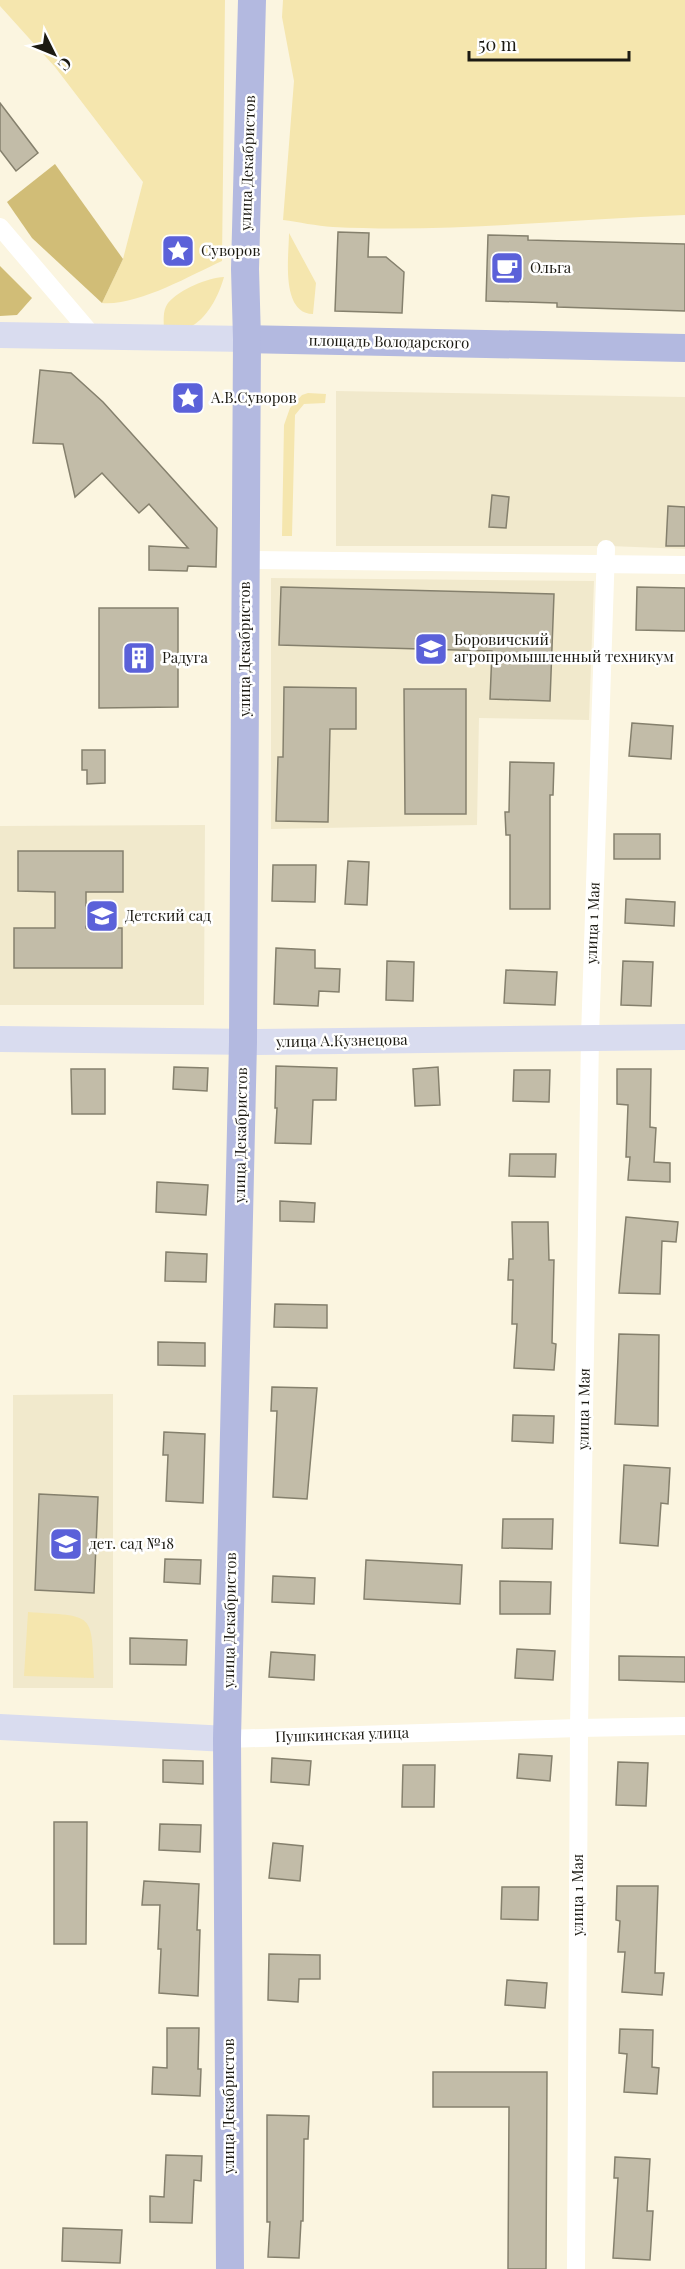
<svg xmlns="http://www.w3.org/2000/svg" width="685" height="2269" font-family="'Playfair Display',serif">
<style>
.built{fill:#f1e9cc}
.green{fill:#f5e6ae}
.forest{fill:#d1bd77}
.building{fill:#c2bca8;stroke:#85806d;stroke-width:1.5}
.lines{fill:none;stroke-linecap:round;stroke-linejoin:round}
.street{stroke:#fff;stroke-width:18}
.secondary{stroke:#d9dcef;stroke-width:26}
.primary{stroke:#b3b9e0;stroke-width:28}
.labels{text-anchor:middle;stroke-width:5;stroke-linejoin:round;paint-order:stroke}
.street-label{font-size:15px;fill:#1c1a12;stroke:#fff}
.poi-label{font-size:15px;fill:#1c1a12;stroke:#fff;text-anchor:start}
</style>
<rect width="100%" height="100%" fill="#fbf5e0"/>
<g class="built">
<polygon points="336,391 685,397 685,549 610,546 336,546"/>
<polygon points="271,578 594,581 589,720 479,718 477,825 271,829"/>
<polygon points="205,825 204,1005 0,1005 0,826"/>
<polygon points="113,1394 113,1688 13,1688 13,1395"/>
</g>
<g class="green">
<path d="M0,0H225L222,261C189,276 138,306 102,303L123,259L143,182L55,67L0,6Z"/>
<path d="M283,0H685V215C568,219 450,233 333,227C316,226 299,222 283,220L294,81L282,17Z"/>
<path d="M289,233L316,283L313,314C280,313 289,255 289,233Z"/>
<path d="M224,277C219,295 207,320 188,328C182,330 172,330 164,331C164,322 162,311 168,303C180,289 207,278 224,277Z"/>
<polygon points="308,393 326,394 325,403 304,404 295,415 292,536 282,536 284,425 290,408 302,395"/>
<path d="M28,1612C94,1617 92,1610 94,1678L24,1676Z"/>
</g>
<g class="forest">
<polygon points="55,164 123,259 102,303 32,238 7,202"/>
<polygon points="0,266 32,298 17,315 0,316"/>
</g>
<g class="building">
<polygon points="0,103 38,153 16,171 0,150"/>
<polygon points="338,232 369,233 368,257 386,257 404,272 402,313 335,311"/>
<polygon points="488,235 528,236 528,240 685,244 685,311 557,307 557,303 486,301"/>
<polygon points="40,370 71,373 103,402 217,528 216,567 188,566 187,571 149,570 149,546 188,548 149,504 139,513 102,473 75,497 63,444 33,443"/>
<polygon points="492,495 509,497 506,528 489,527"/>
<polygon points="668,506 685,507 685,546 666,546"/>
<polygon points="281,587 554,594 550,701 490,699 492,651 279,645"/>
<polygon points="637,587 685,588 685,631 636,630"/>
<polygon points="99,608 178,608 178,707 99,708"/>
<polygon points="284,687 356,688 356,729 330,729 328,822 276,821 278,757 283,757"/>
<polygon points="404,689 466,689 466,814 405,814"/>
<polygon points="632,723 673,726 671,759 629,756"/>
<polygon points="82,750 105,750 105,783 87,784 87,770 82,770"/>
<polygon points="510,762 554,763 553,795 550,795 550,909 510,909 510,835 506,835 505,812 509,812"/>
<rect x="614" y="834" width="46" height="25"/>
<polygon points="18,851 123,851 123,892 86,892 86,928 122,928 122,968 14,968 14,928 55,928 55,892 18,891"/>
<polygon points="348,861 369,862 367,905 345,904"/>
<polygon points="273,865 316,865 315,902 272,901"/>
<polygon points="626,899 675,902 674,926 625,923"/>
<polygon points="276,948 315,950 315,968 340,969 339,992 319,991 318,1006 274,1004"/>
<polygon points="387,961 414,962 413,1001 386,1000"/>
<polygon points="623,961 653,962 651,1006 621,1005"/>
<polygon points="506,970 557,972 555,1005 504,1003"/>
<polygon points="276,1066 337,1068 336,1100 313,1100 311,1144 275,1143 277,1108 275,1108"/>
<polygon points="174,1067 208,1068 207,1091 173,1089"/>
<polygon points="438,1067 440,1105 415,1106 413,1069"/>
<polygon points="71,1069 105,1069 105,1114 72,1114"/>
<polygon points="617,1069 651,1069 650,1127 656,1128 654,1162 670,1163 670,1182 628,1180 630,1157 626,1157 628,1105 617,1104"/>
<polygon points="514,1070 550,1070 549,1102 513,1101"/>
<polygon points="510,1154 556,1154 555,1177 509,1176"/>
<polygon points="157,1182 208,1185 206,1215 156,1212"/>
<polygon points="280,1201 315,1203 314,1222 280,1221"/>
<polygon points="626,1217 678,1222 676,1242 662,1241 660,1294 619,1293"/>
<polygon points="512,1222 548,1222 549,1260 554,1260 552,1343 556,1344 554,1370 514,1368 517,1324 512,1324 513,1280 508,1280 509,1259 513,1259"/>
<polygon points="166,1252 207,1254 206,1282 165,1281"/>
<polygon points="275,1304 327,1305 327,1328 274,1327"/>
<polygon points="619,1334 659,1335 658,1426 615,1424"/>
<polygon points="158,1342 205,1343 205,1366 158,1365"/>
<polygon points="272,1387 317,1388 307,1499 273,1497 277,1411 271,1411"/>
<polygon points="513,1415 554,1416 553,1443 512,1441"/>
<polygon points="164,1432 205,1434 203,1503 166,1501 168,1455 163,1455"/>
<polygon points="624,1465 670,1468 668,1504 661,1503 658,1546 620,1543"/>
<polygon points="39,1494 98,1497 94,1593 35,1590"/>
<polygon points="503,1519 553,1519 552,1549 502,1548"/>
<polygon points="165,1559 201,1560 200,1584 164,1582"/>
<polygon points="366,1560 462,1565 460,1604 364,1599"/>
<polygon points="273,1576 315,1578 314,1604 272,1602"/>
<polygon points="500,1581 551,1582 550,1614 500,1614"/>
<polygon points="130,1638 187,1640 186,1665 130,1664"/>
<polygon points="517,1649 555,1651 553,1680 515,1678"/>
<polygon points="271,1652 315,1655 314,1680 269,1677"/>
<polygon points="619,1656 685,1657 685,1682 619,1680"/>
<polygon points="519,1754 552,1756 550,1781 517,1778"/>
<polygon points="272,1758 311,1761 309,1785 271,1782"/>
<polygon points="163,1760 203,1761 203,1784 163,1782"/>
<polygon points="618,1762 648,1763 646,1806 616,1805"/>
<polygon points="403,1765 435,1765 434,1807 402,1807"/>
<polygon points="54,1822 87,1822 86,1944 54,1944"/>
<polygon points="160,1824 201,1825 200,1852 159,1850"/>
<polygon points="273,1843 303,1846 300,1881 269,1878"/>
<polygon points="144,1881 199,1884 197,1930 200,1930 198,1996 159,1993 161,1949 158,1949 160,1905 142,1905"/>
<polygon points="617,1886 658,1886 655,1973 664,1973 662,1995 622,1992 625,1952 618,1952 620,1921 616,1920"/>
<polygon points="502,1887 539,1887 538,1920 501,1919"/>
<polygon points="269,1954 320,1955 320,1979 299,1979 298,2002 268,2000"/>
<polygon points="507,1980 547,1983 545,2008 505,2005"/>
<polygon points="167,2028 199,2028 198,2069 201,2069 200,2096 152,2094 153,2067 167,2068"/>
<polygon points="620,2029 653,2030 652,2067 659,2068 657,2094 624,2092 627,2054 619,2053"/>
<polygon points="433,2072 547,2072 546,2269 508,2269 509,2107 433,2107"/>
<polygon points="267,2115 309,2116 308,2139 304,2139 303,2221 301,2221 299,2258 268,2257 270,2222 267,2222"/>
<polygon points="166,2155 202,2156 201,2181 194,2180 192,2223 150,2222 150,2196 164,2197"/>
<polygon points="615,2157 650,2159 647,2211 653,2211 650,2260 613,2258 618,2178 614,2178"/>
<polygon points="63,2228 122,2230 120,2263 62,2261"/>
</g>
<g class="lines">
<g class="street">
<polyline points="0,227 93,336"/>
<polyline points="245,560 685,565"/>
<polyline points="227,1739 579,1728 685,1726"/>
<polyline points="576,2269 579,1728 590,1037 606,549"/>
</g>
<g class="secondary">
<polyline points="0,335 247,339"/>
<polyline points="0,1039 257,1042 685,1037"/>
<polyline points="0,1727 227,1739"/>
</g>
<g class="primary">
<polyline points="247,339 685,348"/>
<polyline points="230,2269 227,1739 243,1042 247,339 245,269 252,0"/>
</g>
</g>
<defs>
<symbol id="sight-square" viewBox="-11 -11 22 22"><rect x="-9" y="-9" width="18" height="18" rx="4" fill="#5b61d9" stroke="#fff"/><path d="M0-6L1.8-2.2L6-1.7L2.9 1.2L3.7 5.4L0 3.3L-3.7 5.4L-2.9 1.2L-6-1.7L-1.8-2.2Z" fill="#fff"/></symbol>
<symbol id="cafe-square" viewBox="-11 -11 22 22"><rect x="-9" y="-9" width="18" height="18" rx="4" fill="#5b61d9" stroke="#fff"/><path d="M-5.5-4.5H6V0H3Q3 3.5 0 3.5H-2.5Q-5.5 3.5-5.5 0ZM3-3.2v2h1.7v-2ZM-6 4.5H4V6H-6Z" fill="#fff"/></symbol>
<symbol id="university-square" viewBox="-11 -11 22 22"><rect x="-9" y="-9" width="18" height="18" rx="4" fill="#5b61d9" stroke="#fff"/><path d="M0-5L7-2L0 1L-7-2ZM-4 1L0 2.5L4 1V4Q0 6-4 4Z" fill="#fff"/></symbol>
<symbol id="building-square" viewBox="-11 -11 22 22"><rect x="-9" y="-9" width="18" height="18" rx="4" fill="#5b61d9" stroke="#fff"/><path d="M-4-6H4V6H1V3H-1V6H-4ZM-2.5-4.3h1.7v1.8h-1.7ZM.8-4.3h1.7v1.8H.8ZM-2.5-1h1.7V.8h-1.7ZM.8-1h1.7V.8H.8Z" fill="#fff"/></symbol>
<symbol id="school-square" viewBox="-11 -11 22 22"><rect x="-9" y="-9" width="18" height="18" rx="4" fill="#5b61d9" stroke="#fff"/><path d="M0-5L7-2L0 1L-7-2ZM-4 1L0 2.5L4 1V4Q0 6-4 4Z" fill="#fff"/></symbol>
</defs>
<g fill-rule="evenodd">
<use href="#sight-square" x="159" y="232" width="38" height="38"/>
<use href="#cafe-square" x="488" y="249" width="38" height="38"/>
<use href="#sight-square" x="169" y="379" width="38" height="38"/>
<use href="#university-square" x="412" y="630" width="38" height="38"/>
<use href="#building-square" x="120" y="639" width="38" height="38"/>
<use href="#school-square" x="83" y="897" width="38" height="38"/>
<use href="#school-square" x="47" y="1525" width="38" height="38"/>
</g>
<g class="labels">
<g class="street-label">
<text transform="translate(248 163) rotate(-88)" y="5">улица Декабристов</text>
<text transform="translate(389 342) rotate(1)" y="5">площадь Володарского</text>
<text transform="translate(245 649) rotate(-90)" y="5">улица Декабристов</text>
<text transform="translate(593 923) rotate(-88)" y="5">улица 1 Мая</text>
<text transform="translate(342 1041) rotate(-1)" y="5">улица А.Кузнецова</text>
<text transform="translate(241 1135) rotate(-89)" y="5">улица Декабристов</text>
<text transform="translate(584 1409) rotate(-89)" y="5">улица 1 Мая</text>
<text transform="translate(230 1620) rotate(-89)" y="5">улица Декабристов</text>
<text transform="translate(342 1735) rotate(-2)" y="5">Пушкинская улица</text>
<text transform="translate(578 1895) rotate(-90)" y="5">улица 1 Мая</text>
<text transform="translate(229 2106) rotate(-90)" y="5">улица Декабристов</text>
</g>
<g class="poi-label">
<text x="201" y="256">Суворов</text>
<text x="530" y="273">Ольга</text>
<text x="211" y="403">А.В.Суворов</text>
<text x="454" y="645">Боровичский<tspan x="454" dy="17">агропромышленный техникум</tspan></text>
<text x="162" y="663">Радуга</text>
<text x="125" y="921">Детский сад</text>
<text x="89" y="1549">дет. сад №18</text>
</g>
</g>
<g transform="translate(54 54) rotate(133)" stroke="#ffffff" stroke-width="4.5" paint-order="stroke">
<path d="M0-4.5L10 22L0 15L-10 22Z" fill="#1c1a12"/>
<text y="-9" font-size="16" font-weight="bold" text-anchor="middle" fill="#1c1a12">С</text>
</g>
<path d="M469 51v9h160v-9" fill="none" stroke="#1c1a12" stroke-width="3"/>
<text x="478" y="51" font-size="18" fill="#1c1a12" stroke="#ffffff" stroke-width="4.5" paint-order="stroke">50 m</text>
</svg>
